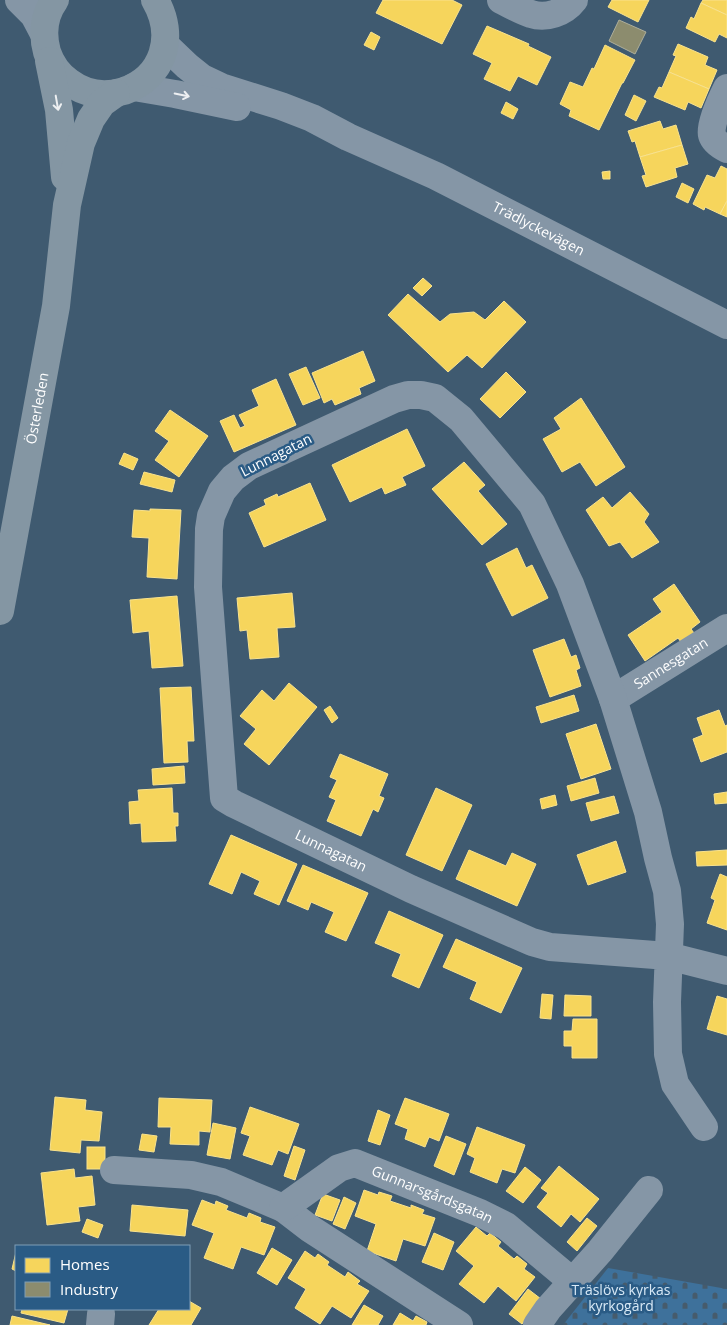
<svg xmlns="http://www.w3.org/2000/svg" width="727" height="1325" font-family="'Open Sans',sans-serif">
<style>
.cemetery{fill:url(#cemetery-stones)}
.homes{fill:#f6d55c;stroke:#f9e28d}
.industry{fill:#8c8c6e;stroke:#aeae9a}
.lines{fill:none;stroke-linecap:round;stroke-linejoin:round}
.minor{stroke:#8596a6;stroke-width:28}
.major{stroke:#8496a3;stroke-width:28}
.oneway{stroke:#edeff2}
.oneway2{stroke:#edeff1}
.labels{text-anchor:middle;stroke-width:5;stroke-linejoin:round;paint-order:stroke}
.street-label{font-size:14px;fill:#fff;stroke:#2a5b85}
.park-label{font-size:14px;fill:#d8e9f6;stroke:#2a5b85}
</style>
<defs>
<pattern id="cemetery-stones" width="16" height="16" patternUnits="userSpaceOnUse" patternTransform="scale(1.25)"><rect width="16" height="16" fill="#3e719b"/><path d="M2 7V4a2 2 0 0 1 4 0v3zM10 15v-3a2 2 0 0 1 4 0v3z" fill="#465b6c"/></pattern>
</defs>
<rect width="100%" height="100%" fill="#3f5a70"/>
<polygon class="cemetery" points="608,1268 727,1289 727,1325 563,1325"/>
<g class="homes">
<polygon points="383,0 452,0 462,5 442,44 376,13"/>
<polygon points="612,0 649,0 638,22 608,7"/>
<polygon points="703,0 727,0 727,15 701,3"/>
<polygon points="701,3 727,15 727,38 719,34 715,42 686,28 691,17 694,19"/>
<polygon points="487,26 529,44 528,46 551,57 537,85 518,76 510,91 484,79 492,63 473,54"/>
<polygon points="371,32 380,37 374,50 364,45"/>
<polygon points="678,44 708,57 705,65 717,70 709,89 669,72 676,56 673,55"/>
<polygon points="605,45 635,60 623,83 622,83 599,130 569,116 571,110 560,104 570,82 583,87 592,68 594,69"/>
<polygon points="669,72 709,89 701,108 688,102 685,110 654,97 659,87 662,88"/>
<polygon points="634,95 646,101 636,121 625,115"/>
<polygon points="506,102 518,109 513,119 501,113"/>
<polygon points="660,121 663,129 676,125 682,145 640,157 635,141 632,142 628,131"/>
<polygon points="682,145 688,164 675,168 677,177 646,187 642,176 646,175 640,157"/>
<polygon points="721,166 727,169 727,201 720,214 705,207 704,210 693,204 707,175 715,178"/>
<polygon points="610,171 610,179 603,179 602,172"/>
<polygon points="682,183 694,189 688,203 676,197"/>
<polygon points="727,201 727,217 720,214"/>
<polygon points="423,278 432,286 422,296 413,288"/>
<polygon points="408,294 440,322 450,314 474,312 485,320 504,301 526,322 482,368 467,355 448,372 388,315"/>
<polygon points="363,351 375,381 359,388 361,394 335,405 332,399 324,403 312,373"/>
<polygon points="306,367 320,398 303,405 289,374"/>
<polygon points="506,372 526,392 500,418 480,399"/>
<polygon points="276,379 296,425 234,452 220,421 234,415 240,428 245,426 239,415 259,406 252,390"/>
<polygon points="581,398 625,467 596,486 580,462 562,472 543,439 561,429 554,418"/>
<polygon points="170,410 208,436 179,477 155,460 169,441 155,431"/>
<polygon points="407,429 425,466 402,477 406,485 385,494 382,487 350,502 332,465"/>
<polygon points="124,453 138,459 133,470 119,464"/>
<polygon points="464,462 485,485 478,491 507,524 482,545 432,489"/>
<polygon points="144,472 175,480 172,492 140,484"/>
<polygon points="310,483 326,520 264,547 249,513 266,505 264,500 277,494 278,497"/>
<polygon points="630,492 649,514 644,522 659,542 632,558 620,542 609,546 586,510 603,497 612,508"/>
<polygon points="150,509 181,510 177,579 147,577 149,538 132,537 134,510 150,511"/>
<polygon points="517,548 526,568 532,565 548,598 512,616 486,564"/>
<polygon points="674,584 700,622 691,629 694,633 681,642 678,638 645,661 628,635 662,612 653,599"/>
<polygon points="292,593 295,627 277,628 279,657 250,659 247,630 240,631 237,598"/>
<polygon points="177,596 183,666 152,668 149,631 133,633 130,600"/>
<polygon points="564,639 571,657 576,655 580,668 576,670 581,686 550,697 533,650"/>
<polygon points="289,683 317,707 269,765 244,744 256,729 240,716 262,690 274,701"/>
<polygon points="191,687 194,741 187,741 188,762 164,763 160,688"/>
<polygon points="574,695 579,711 541,723 536,707"/>
<polygon points="330,706 338,718 332,723 324,710"/>
<polygon points="719,710 725,726 727,725 727,752 701,762 693,739 703,735 697,718"/>
<polygon points="596,724 611,769 581,779 566,734"/>
<polygon points="340,754 388,774 379,796 384,798 378,812 373,809 361,836 327,821 336,800 329,797 337,780 330,777"/>
<polygon points="184,766 185,783 153,785 152,769"/>
<polygon points="595,778 599,793 571,801 567,786"/>
<polygon points="172,788 173,813 178,813 178,826 175,826 176,841 142,842 141,823 130,824 129,802 139,801 138,790"/>
<polygon points="436,788 472,805 442,871 406,855"/>
<polygon points="727,792 727,803 715,804 714,794"/>
<polygon points="555,795 557,805 542,809 540,799"/>
<polygon points="614,796 619,813 591,821 586,803"/>
<polygon points="231,835 297,864 279,905 254,894 260,881 241,872 232,894 209,884"/>
<polygon points="616,841 626,872 588,885 577,855"/>
<polygon points="469,850 506,866 512,853 536,864 517,906 456,879"/>
<polygon points="727,850 727,865 697,866 696,852"/>
<polygon points="303,865 368,893 346,941 325,932 334,912 311,902 308,910 287,901"/>
<polygon points="720,874 727,877 727,930 707,923 715,900 711,898"/>
<polygon points="389,911 443,935 419,988 392,976 401,954 375,943"/>
<polygon points="456,939 522,968 501,1013 470,999 477,982 443,967"/>
<polygon points="542,994 553,995 551,1019 540,1018"/>
<polygon points="565,995 591,996 591,1016 564,1016"/>
<polygon points="717,996 727,999 727,1035 707,1029"/>
<polygon points="573,1019 597,1019 597,1058 572,1058 572,1046 564,1046 564,1031 572,1031"/>
<polygon points="55,1097 86,1100 85,1110 102,1112 99,1141 81,1140 80,1153 50,1150"/>
<polygon points="159,1098 212,1100 210,1132 199,1131 199,1145 170,1144 171,1127 158,1127"/>
<polygon points="405,1098 449,1114 439,1141 429,1137 425,1147 405,1139 408,1129 395,1124"/>
<polygon points="250,1107 299,1124 288,1154 278,1150 272,1165 243,1155 250,1136 241,1133"/>
<polygon points="378,1110 390,1115 380,1145 368,1141"/>
<polygon points="213,1123 236,1128 230,1159 207,1155"/>
<polygon points="477,1127 525,1145 515,1173 502,1169 497,1183 470,1172 475,1158 467,1154"/>
<polygon points="142,1134 157,1136 154,1152 139,1150"/>
<polygon points="446,1136 466,1144 454,1175 434,1166"/>
<polygon points="294,1146 305,1150 295,1180 284,1176"/>
<rect x="87" y="1147" width="18" height="22"/>
<polygon points="559,1166 599,1199 580,1222 571,1214 561,1227 537,1207 548,1193 541,1188"/>
<polygon points="525,1167 541,1180 523,1203 506,1191"/>
<polygon points="74,1169 75,1178 92,1176 95,1205 78,1207 80,1221 47,1225 41,1173"/>
<polygon points="364,1190 378,1195 379,1192 392,1196 390,1201 411,1208 411,1205 424,1210 422,1214 435,1218 425,1246 403,1239 396,1261 367,1251 376,1224 355,1216"/>
<polygon points="323,1194 340,1200 332,1221 315,1215"/>
<polygon points="344,1197 356,1203 345,1229 333,1224"/>
<polygon points="202,1200 215,1205 216,1201 228,1206 226,1210 247,1218 249,1213 261,1218 260,1222 275,1227 264,1255 241,1247 233,1269 204,1258 214,1233 192,1225"/>
<polygon points="132,1205 188,1210 185,1236 130,1231"/>
<polygon points="587,1218 597,1226 577,1251 567,1242"/>
<polygon points="87,1219 103,1225 98,1238 82,1232"/>
<polygon points="476,1227 487,1236 490,1233 501,1242 498,1246 514,1259 517,1256 527,1264 524,1269 535,1277 516,1301 498,1286 484,1303 459,1284 474,1266 456,1251"/>
<polygon points="434,1233 454,1242 443,1270 422,1262"/>
<polygon points="272,1248 292,1260 277,1285 257,1273"/>
<polygon points="305,1251 315,1258 318,1254 329,1262 327,1265 345,1277 348,1272 360,1281 357,1284 369,1291 351,1318 332,1306 320,1324 295,1308 306,1289 288,1278"/>
<polygon points="16,1252 16,1271 12,1269"/>
<polygon points="528,1289 541,1299 522,1324 509,1314"/>
<polygon points="189,1301 201,1308 191,1325 149,1325 159,1309 189,1309"/>
<polygon points="364,1305 383,1316 378,1325 352,1325"/>
<polygon points="22,1309 68,1309 64,1323 21,1313"/>
<polygon points="400,1313 413,1321 416,1316 427,1322 426,1325 393,1325"/>
<polygon points="12,1316 50,1325 10,1325"/>
</g>
<polygon class="industry" points="619,20 646,32 635,54 609,41"/>
<g class="lines">
<g class="minor">
<polyline points="19,0 34,15 44,34"/>
<path d="M501,0C511,5 521,11 531,14C546,19 564,13 574,0"/>
<path id="s1" d="M165,45L187,66L202,78L221,87L281,106L312,118L348,137L436,176L727,325"/>
<polyline points="134,87 175,94 237,107"/>
<path d="M727,88C722,98 709,125 712,135C714,142 721,146 727,149"/>
<path id="s2" d="M613,699L727,628"/>
<path id="s3" d="M704,1127L675,1084L668,1054L667,1002L670,924L667,891L658,858L648,812L613,699L570,584L532,504L461,419L435,398L421,395H408L394,399L249,466L233,478L222,491L211,516L209,529L208,587L224,798L234,804L411,889L532,942L550,947L668,956L727,971"/>
<polyline points="114,1170 191,1175 221,1182 283,1208 309,1228 459,1325"/>
<path id="s4" d="M283,1208L339,1168L355,1163L480,1213L506,1226L573,1282"/>
<polyline points="100,1325 101,1314"/>
<polyline points="537,1325 548,1309 600,1251 649,1190"/>
</g>
<g class="major">
<path d="M55,0C44,15 42,34 47,52C51,64 59,75 69,82C85,94 105,97 124,91C164,77 176,36 155,0"/>
<polyline points="49,61 59,110 65,177"/>
<path id="s5" d="M0,611L56,306L67,205L81,143L91,119L102,103L116,93"/>
</g>
</g>
<defs><path id="oneway-shaft" d="M-6 0H5M1.5-3L5.5 0L1.5 3" fill="none" stroke-width="1.6" stroke-linecap="round" stroke-linejoin="round" transform="scale(1.25)"/></defs>
<use class="oneway" href="#oneway-shaft" transform="translate(182 95) rotate(12)"/>
<use class="oneway2" href="#oneway-shaft" transform="translate(57 103) rotate(80)"/>
<g class="labels">
<g class="street-label">
<text dy="5" stroke="none"><textPath href="#s1" startOffset="419">Trädlyckevägen</textPath></text>
<text dy="5" stroke="none"><textPath href="#s5" startOffset="206">Österleden</textPath></text>
<text transform="translate(276 455) rotate(-27)" y="5">Lunnagatan</text>
<text dy="5" stroke="none"><textPath href="#s2" startOffset="68">Sannesgatan</textPath></text>
<text dy="5" stroke="none"><textPath href="#s3" startOffset="1469">Lunnagatan</textPath></text>
<text dy="5" stroke="none"><textPath href="#s4" startOffset="169">Gunnarsgårdsgatan</textPath></text>
</g>
<g class="park-label">
<text x="621" y="1295">Träslövs kyrkas<tspan x="621" dy="16">kyrkogård</tspan></text>
</g>
</g>
<rect x="15" y="1245" width="175" height="65" fill="#2a5b85" stroke="#7f9db6"/>
<rect x="25" y="1258" width="25" height="15" fill="#f6d55c" stroke="#7f9db6"/>
<text x="60" y="1270" font-size="15" fill="#ffffff">Homes</text>
<rect x="25" y="1282" width="25" height="15" fill="#8c8c6e" stroke="#7f9db6"/>
<text x="60" y="1295" font-size="15" fill="#ffffff">Industry</text>
</svg>
